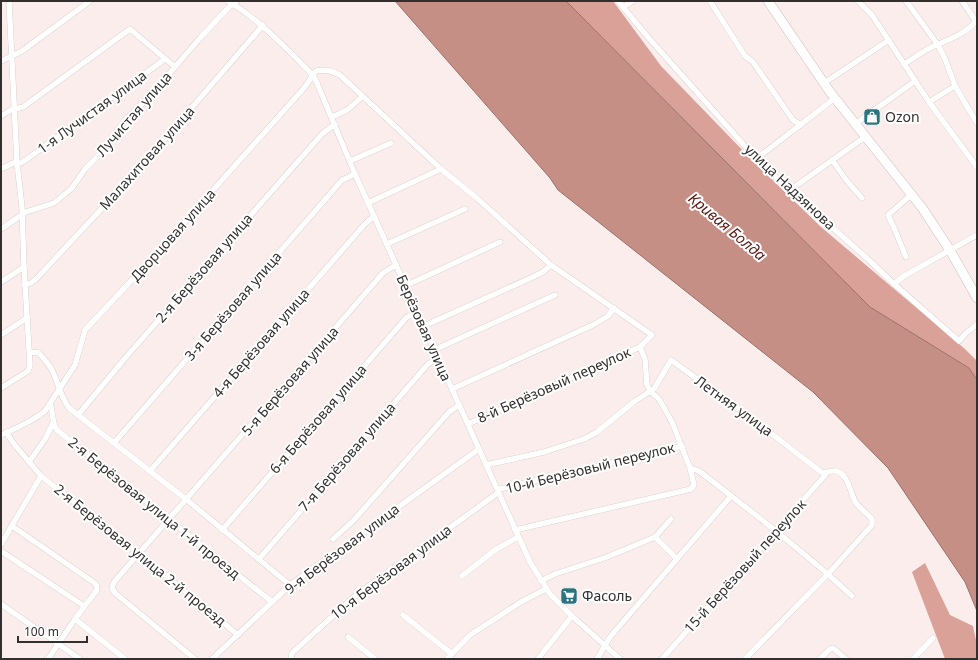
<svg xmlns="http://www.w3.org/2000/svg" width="978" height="660" font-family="'Noto Sans',sans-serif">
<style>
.forest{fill:#d9a198}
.water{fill:#c58f86;stroke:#99726c}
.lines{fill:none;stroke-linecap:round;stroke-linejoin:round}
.street-casing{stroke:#cabebc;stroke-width:6}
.primary-casing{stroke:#cabebc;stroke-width:10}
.street{stroke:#fff;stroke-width:5.5}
.primary{stroke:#fff;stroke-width:9}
.labels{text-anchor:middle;stroke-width:4;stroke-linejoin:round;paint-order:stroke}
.street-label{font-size:14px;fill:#332f2e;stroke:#fff}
.poi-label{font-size:14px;fill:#332f2e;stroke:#fff;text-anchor:start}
.water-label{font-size:15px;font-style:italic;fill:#5a1812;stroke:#fff}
</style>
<rect width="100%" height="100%" fill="#faedeb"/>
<g class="forest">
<polygon points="566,1 613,1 661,66 752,160 821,227 965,349 977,361 977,380 969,368 870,307"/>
<polygon points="925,563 950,615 973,626 977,645 977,659 945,659 912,572"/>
</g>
<polygon class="water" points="395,1 566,1 870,307 969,368 977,380 977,611 965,582 888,468 813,392 558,190 550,178"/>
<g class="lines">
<defs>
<g id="street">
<path d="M228,1C261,21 286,48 313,75L317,83L355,174L530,562L550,594L572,616L620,659"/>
<polyline points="618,1 647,36 760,163 869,260 894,284 959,341 965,334 977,324"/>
<polyline points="710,1 745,56 753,62 793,120 801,125"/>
<polyline points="858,1 872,15 929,102 977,167"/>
<polyline points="906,1 938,45 945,59 955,86 977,123"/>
<polyline points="962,1 977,23"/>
<polyline points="623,7 633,1"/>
<polyline points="1,61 22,51 90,1"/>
<path d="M904,64C914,58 923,51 934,46C948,40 966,34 976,21"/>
<polyline points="824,83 889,40"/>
<polyline points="929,102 955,86"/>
<polyline points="1,116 11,110 23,107 130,29 175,67"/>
<polyline points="332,117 347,110 362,97"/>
<polyline points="855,124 915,81"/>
<polyline points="756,159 835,98"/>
<polyline points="832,160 847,181 862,198"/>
<polyline points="350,161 391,143"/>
<polyline points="1,169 13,163 21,163 27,159 165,59"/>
<polyline points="790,190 865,137"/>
<polyline points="368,203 441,169"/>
<polyline points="1,229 26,212 54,203 72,188 85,169 100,154 125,120 149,97 200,38 229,7 237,1"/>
<polyline points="387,244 465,209"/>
<polyline points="906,257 895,230 888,215 911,195"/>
<polyline points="1,282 24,267"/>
<polyline points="894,284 904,276 977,235"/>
<polyline points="25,285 31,283 37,278 145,162 263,25"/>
<polyline points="405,286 500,242"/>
<polyline points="424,326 535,276 543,272 551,265"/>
<polyline points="1,335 27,318"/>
<polyline points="434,350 555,295"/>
<path d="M30,352L39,353C44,359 50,365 53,372C58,383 61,397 69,408L187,500L290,585"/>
<polyline points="1,388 28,371 30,366 24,267 22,207 17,163 9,1"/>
<polyline points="452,389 593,325 608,316 614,308"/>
<path d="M50,404C54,413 51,422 57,430L272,602"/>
<polyline points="78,415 126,357 322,134 335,124"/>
<polyline points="468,424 640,347"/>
<polyline points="6,432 14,444 41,476 140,554 238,635"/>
<path d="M1,435C16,428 32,422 45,411L75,365L85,330L156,254L304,88L316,71C326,69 332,71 340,75L441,169L478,199L551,265L652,335L640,347L645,359L647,385L651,392L659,399L672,422L690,468L694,485L691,489L515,530"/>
<polyline points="114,443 342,180 355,174"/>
<polyline points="29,462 45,439 53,423"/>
<path d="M486,465L544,452L584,439L597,432L635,401L654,389L671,360L754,420L821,472C826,474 831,470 836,471C849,475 850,493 856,503C861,509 867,514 872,519V525L828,574L745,659"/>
<path d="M690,468L699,471C751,511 803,551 852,596"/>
<polyline points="150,471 364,225 374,216"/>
<polyline points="12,526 96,584 97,590 75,619 48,659"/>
<polyline points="222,530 406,318 417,311"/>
<polyline points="655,537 677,559"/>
<polyline points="333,539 353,521 449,412 459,405"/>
<polyline points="1,544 41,476"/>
<polyline points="1,551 84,606"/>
<polyline points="259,559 428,364 438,358"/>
<polyline points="462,576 495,550 518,537"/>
<polyline points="541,581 555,574 607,557 655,537 671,519"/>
<polyline points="1,604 80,659"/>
<polyline points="403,615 452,654"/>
<polyline points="75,619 125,659"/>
<polyline points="348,637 375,659"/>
<polyline points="1,658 2,659"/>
<polyline points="195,659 115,593 112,588 114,582 383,273 396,265"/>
<polyline points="212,659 290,585 479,449"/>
<polyline points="291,659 292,653 355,596 495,495 500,489 682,446"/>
<polyline points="447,659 470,635 521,602 546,589"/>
<polyline points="538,659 572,616"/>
<polyline points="597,659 610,637 731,496"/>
<polyline points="662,659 827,473"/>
<polyline points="820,659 830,649 833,648 846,659"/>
<polyline points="913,659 933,638"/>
</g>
<polyline id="primary" points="768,1 830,92 923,209 951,252 977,298"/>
</defs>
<use href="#street" class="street-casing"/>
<use href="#primary" class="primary-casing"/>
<use href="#street" class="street"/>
<use href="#primary" class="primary"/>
</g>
<defs>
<symbol id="shop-square" viewBox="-11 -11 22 22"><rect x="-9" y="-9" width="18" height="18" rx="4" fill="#2b737e" stroke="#fff"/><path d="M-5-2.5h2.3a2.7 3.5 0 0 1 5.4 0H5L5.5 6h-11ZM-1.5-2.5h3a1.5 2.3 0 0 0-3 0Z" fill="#fff"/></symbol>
<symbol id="supermarket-square" viewBox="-11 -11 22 22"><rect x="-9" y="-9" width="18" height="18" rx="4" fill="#2b737e" stroke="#fff"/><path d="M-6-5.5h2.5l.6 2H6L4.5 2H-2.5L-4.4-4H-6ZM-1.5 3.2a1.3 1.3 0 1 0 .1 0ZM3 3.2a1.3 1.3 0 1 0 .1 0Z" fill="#fff"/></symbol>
</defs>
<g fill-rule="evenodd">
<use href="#shop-square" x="862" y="107" width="20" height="20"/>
<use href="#supermarket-square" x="559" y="586" width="20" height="20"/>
</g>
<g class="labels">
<g class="street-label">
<text transform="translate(92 112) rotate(-36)" y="5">1-я Лучистая улица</text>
<text transform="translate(134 114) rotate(-49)" y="5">Лучистая улица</text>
<text transform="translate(147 158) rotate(-48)" y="5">Малахитовая улица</text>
<text transform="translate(790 187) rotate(43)" y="5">улица Надзянова</text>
<text transform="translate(173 235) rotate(-48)" y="5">Дворцовая улица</text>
<text transform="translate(204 268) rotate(-49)" y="5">2-я Берёзовая улица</text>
<text transform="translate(233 306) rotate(-49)" y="5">3-я Берёзовая улица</text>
<text transform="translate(424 328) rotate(66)" y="5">Берёзовая улица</text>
<text transform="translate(261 343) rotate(-49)" y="5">4-я Берёзовая улица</text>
<text transform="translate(290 381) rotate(-49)" y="5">5-я Берёзовая улица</text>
<text transform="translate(554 385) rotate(-24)" y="5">8-й Берёзовый переулок</text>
<text transform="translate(734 406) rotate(36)" y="5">Летняя улица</text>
<text transform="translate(318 419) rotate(-49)" y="5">6-я Берёзовая улица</text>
<text transform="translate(347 457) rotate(-49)" y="5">7-я Берёзовая улица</text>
<text transform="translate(590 468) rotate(-14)" y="5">10-й Берёзовый переулок</text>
<text transform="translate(154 508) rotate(39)" y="5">2-я Берёзовая улица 1-й проезд</text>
<text transform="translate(342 549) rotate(-37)" y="5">9-я Берёзовая улица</text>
<text transform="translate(140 555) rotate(39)" y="5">2-я Берёзовая улица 2-й проезд</text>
<text transform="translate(745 566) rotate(-48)" y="5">15-й Берёзовый переулок</text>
<text transform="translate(391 572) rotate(-37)" y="5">10-я Берёзовая улица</text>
</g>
<g class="poi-label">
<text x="885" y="122">Ozon</text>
<text x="582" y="601">Фасоль</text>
</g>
<g class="water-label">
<text transform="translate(727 227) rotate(40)" y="5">Кривая Болда</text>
</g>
</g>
<rect width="978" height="660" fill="none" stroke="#332f2e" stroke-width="4"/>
<path d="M18 636v6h69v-6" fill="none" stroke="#332f2e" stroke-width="2"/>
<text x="24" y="636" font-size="12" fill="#332f2e" stroke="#ffffff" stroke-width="3" paint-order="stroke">100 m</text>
</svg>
